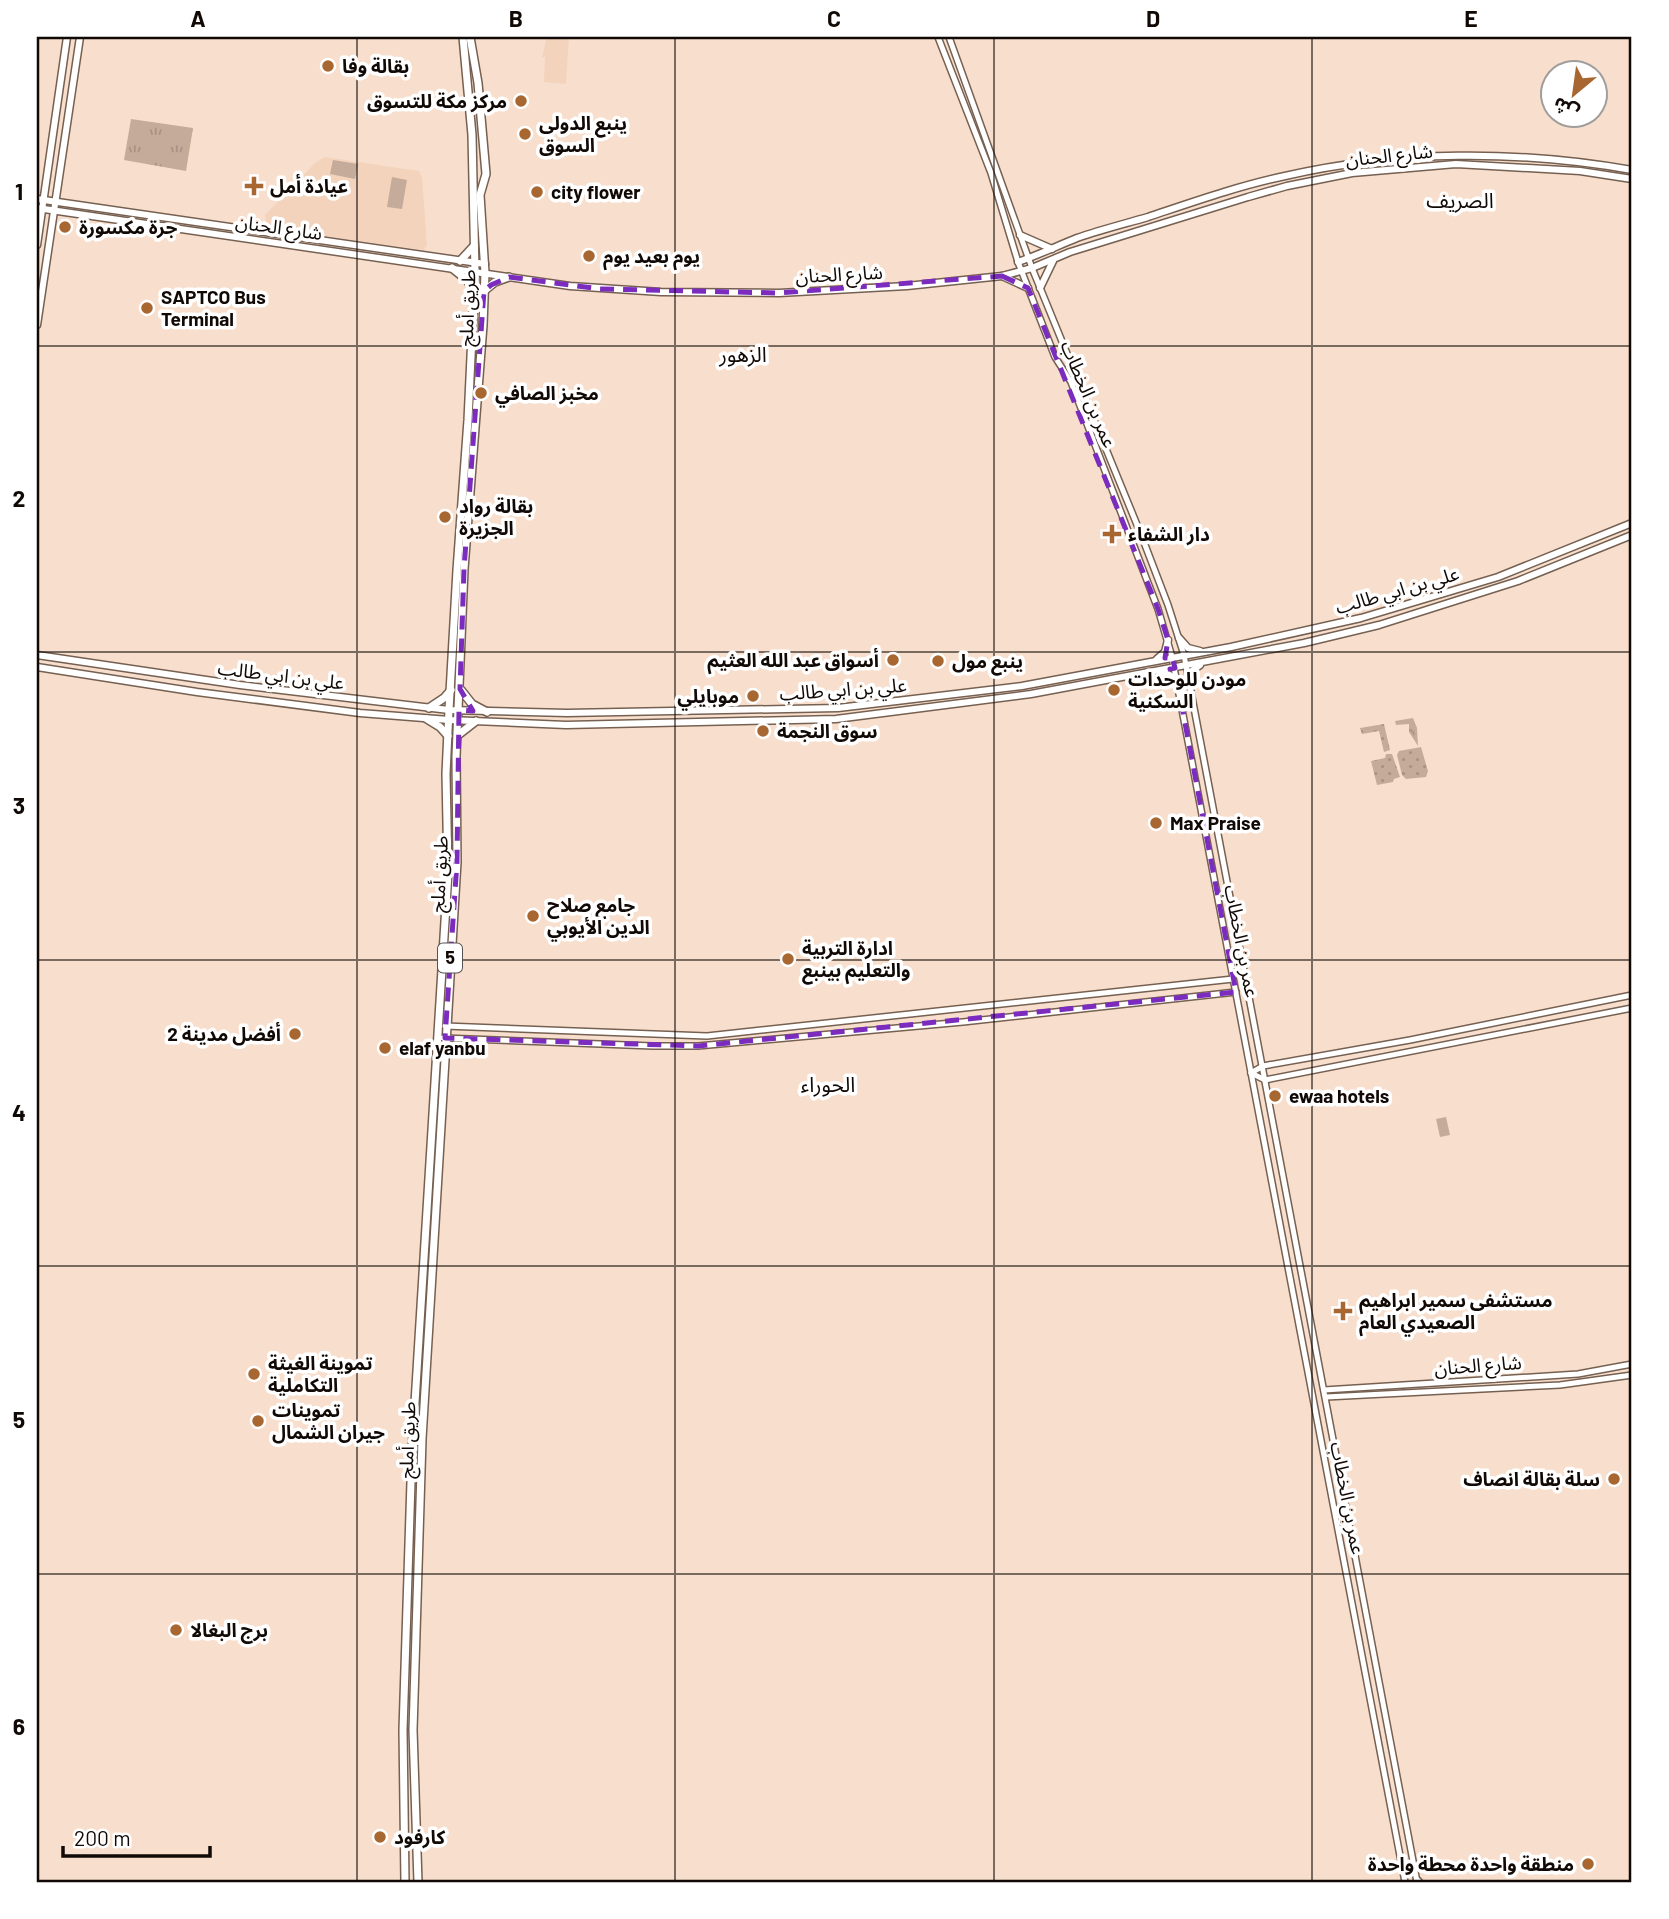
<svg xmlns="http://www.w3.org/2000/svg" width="1669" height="1919" font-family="Barlow,'Noto Sans Arabic',sans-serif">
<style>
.built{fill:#f3d3bc}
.grass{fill:url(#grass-dots)}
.forest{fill:url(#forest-crowns)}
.park{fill:url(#park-tufts)}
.pitch{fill:#c5ab9a}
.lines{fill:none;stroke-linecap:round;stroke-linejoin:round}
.minor-casing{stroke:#766051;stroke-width:8}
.major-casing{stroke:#766051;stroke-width:9}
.highway-casing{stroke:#766051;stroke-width:10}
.minor{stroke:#fff;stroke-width:5}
.major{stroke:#fff;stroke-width:6}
.highway{stroke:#fff;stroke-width:7}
.marked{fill:none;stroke:#7b2cbf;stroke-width:5;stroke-dasharray:14 9;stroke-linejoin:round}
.grid{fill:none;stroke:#110905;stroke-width:2;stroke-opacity:0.55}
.poi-dot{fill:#a86631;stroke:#fff;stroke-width:2.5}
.labels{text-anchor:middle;stroke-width:7;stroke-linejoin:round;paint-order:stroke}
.shield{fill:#fff;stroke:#585350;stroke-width:2}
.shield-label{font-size:18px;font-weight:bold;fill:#110905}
.poi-label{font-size:19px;font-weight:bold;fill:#110905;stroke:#fff;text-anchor:start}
.street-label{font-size:19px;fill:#110905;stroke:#fff}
.neighbourhood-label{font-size:21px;fill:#110905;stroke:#fff}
.neatline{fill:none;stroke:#110905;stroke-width:2.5}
.grid-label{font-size:23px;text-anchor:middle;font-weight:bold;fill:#110905}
</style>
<defs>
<pattern id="grass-dots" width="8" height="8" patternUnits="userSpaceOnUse" patternTransform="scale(1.75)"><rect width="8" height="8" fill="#c5ab9a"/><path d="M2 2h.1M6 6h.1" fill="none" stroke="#a89283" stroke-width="1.8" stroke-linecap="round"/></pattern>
<pattern id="forest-crowns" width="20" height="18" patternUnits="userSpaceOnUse" patternTransform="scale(1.75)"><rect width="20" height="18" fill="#c5ab9a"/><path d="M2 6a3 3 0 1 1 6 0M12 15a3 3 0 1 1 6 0" fill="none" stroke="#a89283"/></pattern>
<pattern id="park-tufts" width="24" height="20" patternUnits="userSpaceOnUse" patternTransform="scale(1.75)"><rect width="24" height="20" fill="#c5ab9a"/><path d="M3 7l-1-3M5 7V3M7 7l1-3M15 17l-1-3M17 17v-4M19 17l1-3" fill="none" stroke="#a89283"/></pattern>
</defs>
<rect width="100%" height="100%" fill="#f8dfcd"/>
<g class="built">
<polygon points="547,37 569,37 566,84 544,82 545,57 542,57"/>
<polygon points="325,157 419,171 422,177 427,245 424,250 267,228 265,215 315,163"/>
</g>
<g class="grass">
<polygon points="1384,724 1390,750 1384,752 1379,731 1362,734 1360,728"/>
<polygon points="1421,747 1428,771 1426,777 1406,779 1402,775 1397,755 1399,751"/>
<polygon points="1386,754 1392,754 1400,777 1394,779 1393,782 1377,785 1371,761 1385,758"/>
</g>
<polygon class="forest" points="1413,718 1417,728 1418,746 1409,732 1409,724 1396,725 1395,721"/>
<polygon class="park" points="131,119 193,128 186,171 124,160"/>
<g class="pitch">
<polygon points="333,160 358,164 355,179 330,174"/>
<polygon points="392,177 407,180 402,209 387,207"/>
<polygon points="1446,1117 1450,1135 1440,1137 1436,1119"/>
</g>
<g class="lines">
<defs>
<g id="minor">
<polyline points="938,37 991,173 1018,262 1055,357 1071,382 1158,609 1172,657 1405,1882"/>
<polyline points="949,37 1032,268 1142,537 1168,605 1184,655 1417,1882"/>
<polyline points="445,1026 707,1036 1233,979"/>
<polyline points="443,1038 653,1046 698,1046 963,1022 1236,992"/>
<polyline points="1251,1073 1263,1066 1410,1040 1632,995"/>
<polyline points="1251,1073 1265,1080 1632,1008"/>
<polyline points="1324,1390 1578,1374 1632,1364"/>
<polyline points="1326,1397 1560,1385 1632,1375"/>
</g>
<g id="major">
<polyline points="37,199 485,264"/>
<polyline points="37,208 570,286 661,292 779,293 907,286 1002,276 1032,268 1070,252 1248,197 1287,186 1352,173 1456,164 1580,171 1632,179"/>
<polyline points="1020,235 1052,249"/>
<polyline points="37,245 67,37"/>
<path d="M1018,262C1038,255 1057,246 1077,238C1100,230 1124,224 1148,217C1193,202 1238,186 1285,176C1398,150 1518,150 1632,170"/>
<polyline points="1002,276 1028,288"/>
<polyline points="1040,288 1053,261"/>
<polyline points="37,325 80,37"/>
<polyline points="1179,638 1188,648 1200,651"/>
<polyline points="37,655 240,685 449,710 567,713 838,708 1022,686 1231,647 1361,618 1498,577 1632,523"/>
<polyline points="1157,659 1165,652 1168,640"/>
<polyline points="37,667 197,692 360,713 449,720 566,725 836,719 1031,694 1304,643 1379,625 1518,581 1632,535"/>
<polyline points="1160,672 1170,675 1178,686"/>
<polyline points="1190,683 1193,670 1200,665"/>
<polyline points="1417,1880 1419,1882"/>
</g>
<g id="highway">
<polyline points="460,261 474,246"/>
<polyline points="452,268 467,280 473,290"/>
<polyline points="484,291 495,282 509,277"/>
<polyline points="461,690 472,704 487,712"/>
<polyline points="429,708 444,698 451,690"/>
<polyline points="427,719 440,727 448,736"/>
<polyline points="458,735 476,721"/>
<polyline points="405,1882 403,1730 412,1451 448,873 446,774 449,710 457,570 468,420 475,272 472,135 463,37"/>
<polyline points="418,1882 413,1730 422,1439 457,862 456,756 464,569 483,325 485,273 480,195 486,174 478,83 470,37"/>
</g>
</defs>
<use href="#minor" class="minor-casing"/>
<use href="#major" class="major-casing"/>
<use href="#highway" class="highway-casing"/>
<use href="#minor" class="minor"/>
<use href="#major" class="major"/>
<use href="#highway" class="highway"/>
</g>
<path class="marked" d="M1002,276L1028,288L1158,609L1168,640L1165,658L1172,657L1175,668L1170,669L1178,686L1236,992L698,1046L445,1038L457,862L459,710L473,711L460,689L464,569L484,291L491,285L509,277L600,289L779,293Z"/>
<path class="grid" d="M357,37V1882M675,37V1882M994,37V1882M1312,37V1882M37,346H1632M37,652H1632M37,960H1632M37,1266H1632M37,1574H1632"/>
<g class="poi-dot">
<circle cx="328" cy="66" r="7"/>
<circle cx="521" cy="101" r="7"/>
<circle cx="525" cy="134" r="7"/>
<path d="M250.5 175.5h7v7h7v7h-7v7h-7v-7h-7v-7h7z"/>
<circle cx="537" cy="192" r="7"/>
<circle cx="65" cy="227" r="7"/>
<circle cx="589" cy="256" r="7"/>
<circle cx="147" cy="308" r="7"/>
<circle cx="481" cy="393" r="7"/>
<circle cx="445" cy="517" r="7"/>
<path d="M1108.5 523.5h7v7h7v7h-7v7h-7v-7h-7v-7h7z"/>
<circle cx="893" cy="660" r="7"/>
<circle cx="938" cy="661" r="7"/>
<circle cx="1114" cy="690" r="7"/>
<circle cx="753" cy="696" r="7"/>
<circle cx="763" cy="731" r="7"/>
<circle cx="1156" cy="823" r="7"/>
<circle cx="533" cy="916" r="7"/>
<circle cx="788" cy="959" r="7"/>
<circle cx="295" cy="1034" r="7"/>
<circle cx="385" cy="1048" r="7"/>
<circle cx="1275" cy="1096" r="7"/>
<path d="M1339.5 1300.5h7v7h7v7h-7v7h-7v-7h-7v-7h7z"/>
<circle cx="254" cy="1374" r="7"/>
<circle cx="258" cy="1421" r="7"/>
<circle cx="1614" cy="1479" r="7"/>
<circle cx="176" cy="1630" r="7"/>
<circle cx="380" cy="1837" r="7"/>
<circle cx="1588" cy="1864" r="7"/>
</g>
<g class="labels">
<rect class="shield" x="438" y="943.5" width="24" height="29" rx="5"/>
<g class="shield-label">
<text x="450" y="964">5</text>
</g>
<g class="poi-label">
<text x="342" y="73">بقالة وفا</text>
<text x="507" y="108" text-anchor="end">مركز مكة للتسوق</text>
<text x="539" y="130">ينبع الدولى<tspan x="539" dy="22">السوق</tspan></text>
<text x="270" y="193">عيادة أمل</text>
<text x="551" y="199">city flower</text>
<text x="79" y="234">جرة مكسورة</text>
<text x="603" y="263">يوم بعيد يوم</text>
<text x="161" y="304">SAPTCO Bus<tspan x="161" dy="22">Terminal</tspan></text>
<text x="495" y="400">مخبز الصافي</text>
<text x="459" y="513">بقالة رواد<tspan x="459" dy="22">الجزيرة</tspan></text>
<text x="1128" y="541">دار الشفاء</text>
<text x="879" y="667" text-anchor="end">أسواق عبد الله العثيم</text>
<text x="952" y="668">ينبع مول</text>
<text x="1128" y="686">مودن للوحدات<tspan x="1128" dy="22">السكنية</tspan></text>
<text x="739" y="703" text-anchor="end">موبايلي</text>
<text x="777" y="738">سوق النجمة</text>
<text x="1170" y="830">Max Praise</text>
<text x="547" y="912">جامع صلاح<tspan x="547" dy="22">الدين الأيوبي</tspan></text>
<text x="802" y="955">ادارة التربية<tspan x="802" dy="22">والتعليم بينبع</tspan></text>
<text x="281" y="1041" text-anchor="end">2 أفضل مدينة</text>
<text x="399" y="1055">elaf yanbu</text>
<text x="1289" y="1103">ewaa hotels</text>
<text x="1359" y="1307">مستشفى سمير ابراهيم<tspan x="1359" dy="22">الصعيدي العام</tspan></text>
<text x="268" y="1370">تموينة الغيثة<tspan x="268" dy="22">التكاملية</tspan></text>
<text x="272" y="1417">تموينات<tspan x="272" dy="22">جيران الشمال</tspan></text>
<text x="1600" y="1486" text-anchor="end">سلة بقالة انصاف</text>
<text x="190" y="1637">برج البغالا</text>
<text x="394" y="1844">كارفود</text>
<text x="1574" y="1871" text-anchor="end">منطقة واحدة محطة واحدة</text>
</g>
<g class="street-label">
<text transform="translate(1389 155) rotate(-6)" y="7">شارع الحنان</text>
<text transform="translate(279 227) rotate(8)" y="7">شارع الحنان</text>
<text transform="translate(839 274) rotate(-3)" y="7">شارع الحنان</text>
<text transform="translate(467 308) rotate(-88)" y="7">طريق أملج</text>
<text transform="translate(1089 394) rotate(67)" y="7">عمر بن الخطاب</text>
<text transform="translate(1397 590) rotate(-16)" y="7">علي بن ابي طالب</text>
<text transform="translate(281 675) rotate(7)" y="7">علي بن ابي طالب</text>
<text transform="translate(843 689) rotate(-4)" y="7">علي بن ابي طالب</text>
<text transform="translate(439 874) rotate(-87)" y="7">طريق أملج</text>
<text transform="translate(1242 941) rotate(79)" y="7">عمر بن الخطاب</text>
<text transform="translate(1478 1365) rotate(-4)" y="7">شارع الحنان</text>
<text transform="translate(407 1440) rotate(-88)" y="7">طريق أملج</text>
<text transform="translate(1348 1498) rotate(79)" y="7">عمر بن الخطاب</text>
</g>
<g class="neighbourhood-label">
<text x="1460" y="208">الصريف</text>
<text x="743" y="362">الزهور</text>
<text x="828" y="1092">الحوراء</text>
</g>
</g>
<rect width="1669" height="1919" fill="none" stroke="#ffffff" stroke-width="77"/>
<g transform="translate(1574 94) rotate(209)"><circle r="33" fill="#ffffff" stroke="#a09d9b" stroke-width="2"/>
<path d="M0-5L12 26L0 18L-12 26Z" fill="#a86631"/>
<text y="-10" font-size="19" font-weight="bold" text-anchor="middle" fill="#110905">ش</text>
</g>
<path d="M63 1846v10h147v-10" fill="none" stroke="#110905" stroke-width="3.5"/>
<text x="74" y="1846" font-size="21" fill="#110905" stroke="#ffffff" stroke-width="5" paint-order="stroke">200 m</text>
<rect x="38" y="38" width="1592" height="1843" class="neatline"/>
<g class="grid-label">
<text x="198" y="27">A</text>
<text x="516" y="27">B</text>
<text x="834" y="27">C</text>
<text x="1153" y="27">D</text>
<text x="1471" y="27">E</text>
<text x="19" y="200">1</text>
<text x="19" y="507">2</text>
<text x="19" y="814">3</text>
<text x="19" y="1121">4</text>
<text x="19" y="1428">5</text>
<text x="19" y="1735">6</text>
</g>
</svg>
